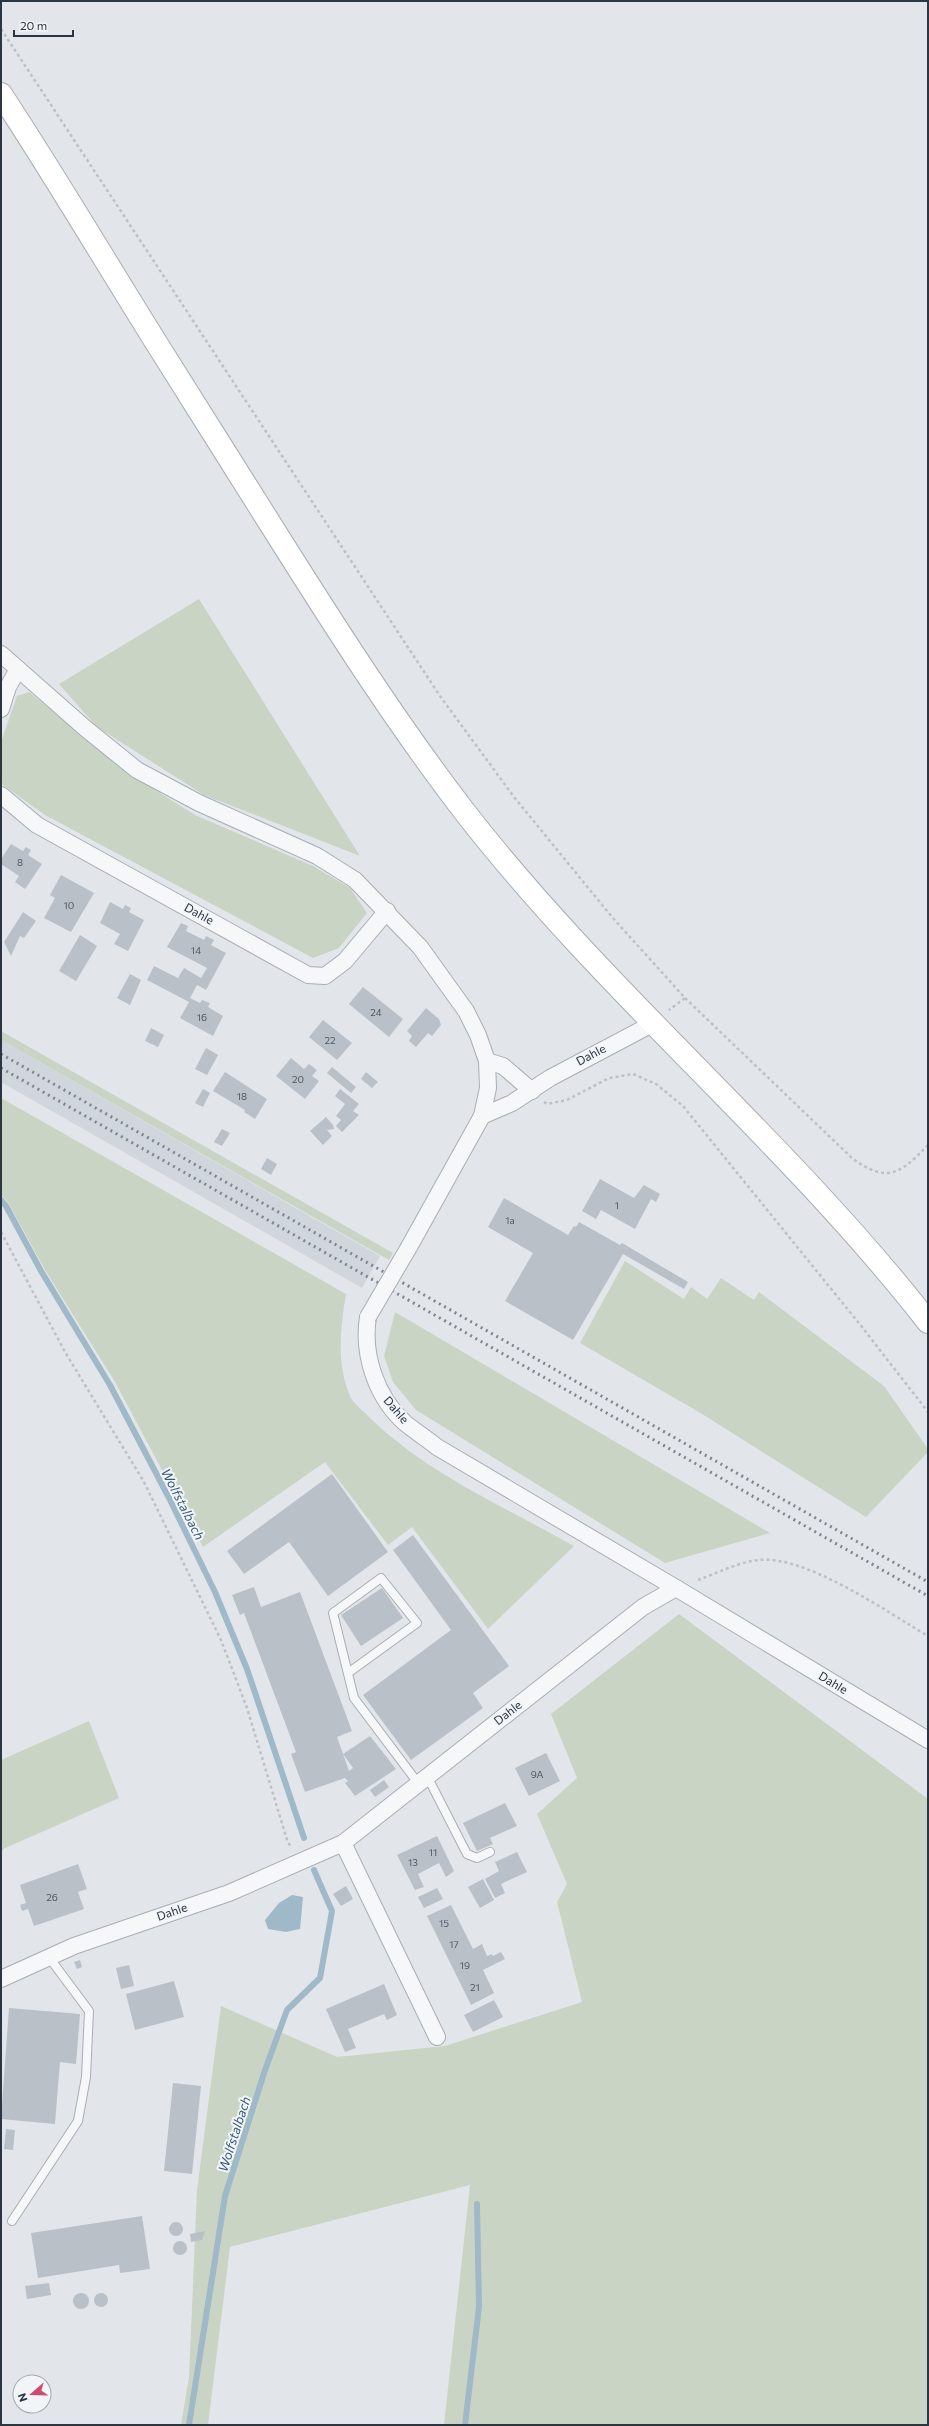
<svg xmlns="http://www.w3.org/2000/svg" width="929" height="2426" font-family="Commissioner,sans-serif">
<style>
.built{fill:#d0d6dc}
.green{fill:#cad4c4}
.water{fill:#9fb9c9}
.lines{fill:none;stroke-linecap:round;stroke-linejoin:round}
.stream{stroke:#9fb9c9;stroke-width:6}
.building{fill:#bac0c7}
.service-casing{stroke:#a7aeb4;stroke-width:10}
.minor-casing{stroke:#a7aeb4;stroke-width:18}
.secondary-casing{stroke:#a7aeb4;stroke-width:24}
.path{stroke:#bcc1c6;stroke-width:2.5;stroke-dasharray:3 3;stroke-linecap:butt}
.service{stroke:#f5f7f9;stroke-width:8}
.minor{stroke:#f5f7f9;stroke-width:16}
.secondary{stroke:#fff;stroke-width:22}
.rail{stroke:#7c8893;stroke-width:3;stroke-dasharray:2 4;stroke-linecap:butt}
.minor-bridge-casing{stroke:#a7aeb4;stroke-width:18;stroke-linecap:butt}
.minor-bridge{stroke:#f5f7f9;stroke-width:16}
.labels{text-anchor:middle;stroke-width:4;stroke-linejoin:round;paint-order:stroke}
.number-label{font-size:10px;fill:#4f5863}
.street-label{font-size:12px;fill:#2b3642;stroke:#f2f5f8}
.water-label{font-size:13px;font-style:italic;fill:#365a75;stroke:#f2f5f8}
</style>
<rect width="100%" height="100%" fill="#e2e6ea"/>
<polygon class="built" points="1,1040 380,1256 362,1288 1,1082"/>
<g class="green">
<polygon points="199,599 360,856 204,795 97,727 59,684"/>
<polygon points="29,692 136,778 195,815 313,866 350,888 367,913 339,948 313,958 45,815 3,785 1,780 1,742 17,696"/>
<polygon points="1,1031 393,1253 389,1260 1,1040"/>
<path d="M1,1098L346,1294C340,1329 336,1365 351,1398C355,1405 365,1412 370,1418C428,1474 505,1507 574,1546L488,1629L412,1527L388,1545L325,1462L203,1547L115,1382L45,1270L9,1204L1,1194Z"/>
<polygon points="625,1261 684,1299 691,1287 707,1299 721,1278 754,1300 759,1292 884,1386 928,1449 928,1452 866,1517 702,1414 580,1343"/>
<polygon points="395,1312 770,1533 665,1563 416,1410 393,1382 384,1356"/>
<polygon points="679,1614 928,1799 928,2425 444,2425 470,2185 230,2247 208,2425 181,2425 189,2377 197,2190 221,2006 337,2057 445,2046 582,2002 557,1902 567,1884 537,1814 577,1778 551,1714"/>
<polygon points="89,1721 119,1798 3,1849 1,1853 1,1760"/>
</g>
<polygon class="water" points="292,1895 303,1897 300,1929 286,1932 268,1929 265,1920 279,1903"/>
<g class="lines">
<g class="stream">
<polyline points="1,1200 6,1206 41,1271 110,1385 169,1498 215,1592 247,1669 304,1838"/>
<polyline points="189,2425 225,2196 265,2070 287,2010 320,1978 332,1911 314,1870"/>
<polyline points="465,2425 479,2307 477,2204"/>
</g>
</g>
<g class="building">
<polygon points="11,844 23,851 26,847 31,850 28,855 42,864 25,889 15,882 19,876 1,864 1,859"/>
<polygon points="61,875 94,893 71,932 44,918 55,898 50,895"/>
<polygon points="110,902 123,909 125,905 131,908 129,912 144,920 128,951 114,944 120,934 100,923"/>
<polygon points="23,912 36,921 24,938 20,936 11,956 4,942"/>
<polygon points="181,923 188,926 186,931 204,940 206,936 214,940 211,945 226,953 206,990 197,985 190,998 200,1003 202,1000 210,1003 208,1007 223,1016 213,1036 180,1018 189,1002 147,980 154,966 178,978 184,968 201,978 207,968 167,947"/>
<polygon points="80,935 97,946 76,981 59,971"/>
<polygon points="130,974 141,980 130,1005 117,998"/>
<polygon points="363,987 403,1019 389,1037 349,1004"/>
<polygon points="426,1008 439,1019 441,1025 432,1036 428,1033 416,1047 409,1041 412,1036 407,1031"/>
<polygon points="323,1020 352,1043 337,1060 309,1037"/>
<polygon points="151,1028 164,1035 158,1047 145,1041"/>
<polygon points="206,1048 218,1055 207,1075 195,1069"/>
<polygon points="291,1058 304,1069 309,1064 317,1070 312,1076 319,1081 305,1099 276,1076"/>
<polygon points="332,1067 356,1087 351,1093 327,1073"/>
<polygon points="225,1072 267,1099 255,1119 244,1112 245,1110 213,1091"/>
<polygon points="366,1072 378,1082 372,1088 361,1079"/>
<polygon points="203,1089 210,1093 203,1107 195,1103"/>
<polygon points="340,1089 359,1104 353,1111 359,1115 342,1132 336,1126 341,1120 336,1116 345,1104 335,1096"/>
<polygon points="326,1117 333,1125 334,1129 327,1130 332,1136 323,1145 310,1131"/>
<polygon points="222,1129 230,1133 222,1146 214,1142"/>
<polygon points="267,1158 277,1164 271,1175 261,1169"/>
<polygon points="600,1179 634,1198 644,1185 660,1194 656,1202 651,1199 635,1229 601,1210 596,1219 582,1211"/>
<polygon points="504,1198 568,1235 574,1226 576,1227 579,1222 620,1245 622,1243 688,1282 684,1289 623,1254 573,1340 505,1301 533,1253 488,1227"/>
<polygon points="332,1474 388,1552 328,1596 289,1542 244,1574 227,1551"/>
<polygon points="413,1535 509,1666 473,1693 483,1708 411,1760 363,1695 451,1630 393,1550"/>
<polygon points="254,1587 261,1607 300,1592 352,1731 337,1737 349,1771 353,1768 343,1754 370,1736 396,1769 355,1796 345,1783 348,1781 345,1778 305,1792 291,1754 296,1752 244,1613 240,1615 232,1595"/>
<polygon points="382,1588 403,1618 361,1646 341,1615"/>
<polygon points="546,1753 560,1781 529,1796 515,1768"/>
<polygon points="384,1780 389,1787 375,1797 370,1790"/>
<polygon points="505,1803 517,1826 490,1838 493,1844 477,1851 463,1823"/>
<polygon points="437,1836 454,1871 446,1877 439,1863 418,1874 424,1887 415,1890 397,1855"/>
<polygon points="517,1852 527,1872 501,1884 505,1893 495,1898 485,1879 499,1871 495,1862"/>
<polygon points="78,1864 87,1889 78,1892 84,1909 34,1926 28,1909 22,1911 20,1905 26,1903 20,1885"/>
<polygon points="483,1879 494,1900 480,1908 468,1887"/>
<polygon points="346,1886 353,1899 341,1906 333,1894"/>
<polygon points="437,1888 443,1899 424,1908 418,1897"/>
<polygon points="451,1905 473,1949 482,1944 487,1956 492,1954 493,1956 501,1952 505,1959 483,1970 494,1993 471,2005 427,1916"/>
<polygon points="80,1960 82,1967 77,1969 74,1962"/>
<polygon points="129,1965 134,1986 121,1989 116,1968"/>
<polygon points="174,1981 184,2017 135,2030 126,1994"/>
<polygon points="384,1984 397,2015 387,2020 384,2014 348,2029 356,2048 345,2052 326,2009"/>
<polygon points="494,2000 503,2017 473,2032 464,2015"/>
<polygon points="9,2008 80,2014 76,2064 60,2062 55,2124 1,2119"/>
<polygon points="173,2083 201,2086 192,2174 164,2171"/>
<polygon points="6,2129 15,2130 13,2150 4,2149"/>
<polygon points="142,2216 150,2269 120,2273 119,2265 38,2278 31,2233"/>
<circle cx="176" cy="2229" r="7"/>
<polygon points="205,2231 202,2240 191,2242 190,2234"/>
<circle cx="180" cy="2248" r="7"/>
<polygon points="49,2283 51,2295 27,2299 25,2286"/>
<circle cx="101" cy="2300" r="7"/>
<circle cx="81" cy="2301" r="8"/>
</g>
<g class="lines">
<defs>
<g id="service">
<polyline points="348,1673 417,1623 381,1578 333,1613 354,1698 418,1783"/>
<polyline points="427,1776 467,1854 477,1858 490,1852"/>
<polyline points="12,2221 78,2121 86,2077 89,2011 48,1956"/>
</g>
<g id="minor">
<polyline points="1,654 85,728 137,770 199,803 317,856 355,880 420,947 466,1011 478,1035 487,1061 488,1088 482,1116 409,1247"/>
<polyline points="1,709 8,687 18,669"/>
<polyline points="1,795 37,825 308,975 325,976 345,961 387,911"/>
<polyline points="487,1061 503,1066 532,1091"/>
<polyline points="482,1116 512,1103 550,1078 654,1023"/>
<path d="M368,1317C362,1354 376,1397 405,1423C415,1431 427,1439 437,1447L676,1588L928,1740"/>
<polyline points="343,1843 437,2037"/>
<polyline points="1,1979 74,1946 229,1893 343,1843 643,1607 676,1588"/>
</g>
<path id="secondary" d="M1,94C55,176 105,261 157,344C198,410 240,475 281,541C339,633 398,725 464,811C605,993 786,1140 928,1322"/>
</defs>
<use href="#service" class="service-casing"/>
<use href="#minor" class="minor-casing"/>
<use href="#secondary" class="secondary-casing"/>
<g class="path">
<polyline points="1,29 440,696 514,797 612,917 685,998 669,1010"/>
<path d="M685,998L853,1159C888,1184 901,1173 928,1145"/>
<polyline points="544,1102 547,1104 567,1100 609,1078 633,1074 656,1084 683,1106 862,1327 928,1412"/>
<polyline points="1,1232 65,1352 144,1482 221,1640 247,1708 288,1843 291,1846"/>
<path d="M698,1580C718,1573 738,1562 759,1560C806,1555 887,1612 928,1636"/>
</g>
<use href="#service" class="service"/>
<use href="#minor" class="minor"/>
<use href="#secondary" class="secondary"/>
<g class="rail">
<polyline points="1,1054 928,1582"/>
<polyline points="1,1068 928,1596"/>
</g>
<defs>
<polyline id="minor-bridge" points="368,1317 409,1247"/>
</defs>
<use href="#minor-bridge" class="minor-bridge-casing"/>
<use href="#minor-bridge" class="minor-bridge"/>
</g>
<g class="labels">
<g class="number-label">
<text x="20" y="866">8</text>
<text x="69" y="909">10</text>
<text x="196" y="954">14</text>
<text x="376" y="1016">24</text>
<text x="202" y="1021">16</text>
<text x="330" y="1044">22</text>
<text x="298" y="1083">20</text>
<text x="242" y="1100">18</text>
<text x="617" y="1209">1</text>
<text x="510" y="1224">1a</text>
<text x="537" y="1778">9A</text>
<text x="433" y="1856">11</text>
<text x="413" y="1866">13</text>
<text x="52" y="1901">26</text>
<text x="444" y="1927">15</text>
<text x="454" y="1948">17</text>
<text x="465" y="1969">19</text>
<text x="475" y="1991">21</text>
</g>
<g class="street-label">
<text transform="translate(199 914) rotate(29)" y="4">Dahle</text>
<text transform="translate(591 1055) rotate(-28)" y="4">Dahle</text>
<text transform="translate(396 1410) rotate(49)" y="4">Dahle</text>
<text transform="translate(833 1683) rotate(31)" y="4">Dahle</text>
<text transform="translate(508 1713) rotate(-38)" y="4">Dahle</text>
<text transform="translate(172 1912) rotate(-19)" y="4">Dahle</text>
</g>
<g class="water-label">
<text transform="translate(183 1504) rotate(63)" y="5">Wolfstalbach</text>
<text transform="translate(234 2134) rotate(-72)" y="5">Wolfstalbach</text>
</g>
</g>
<rect width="929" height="2426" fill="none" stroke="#2b3642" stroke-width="4"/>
<g transform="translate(32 2394) rotate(250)"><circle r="19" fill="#f2f5f8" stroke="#a2a9af"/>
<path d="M0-3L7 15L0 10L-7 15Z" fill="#cb4c70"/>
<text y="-6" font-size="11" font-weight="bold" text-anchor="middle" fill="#2b3642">N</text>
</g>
<path d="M14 30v6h59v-6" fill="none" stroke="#2b3642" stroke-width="2"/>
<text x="20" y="30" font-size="12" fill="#2b3642" stroke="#f2f5f8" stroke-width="3" paint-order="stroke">20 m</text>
</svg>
